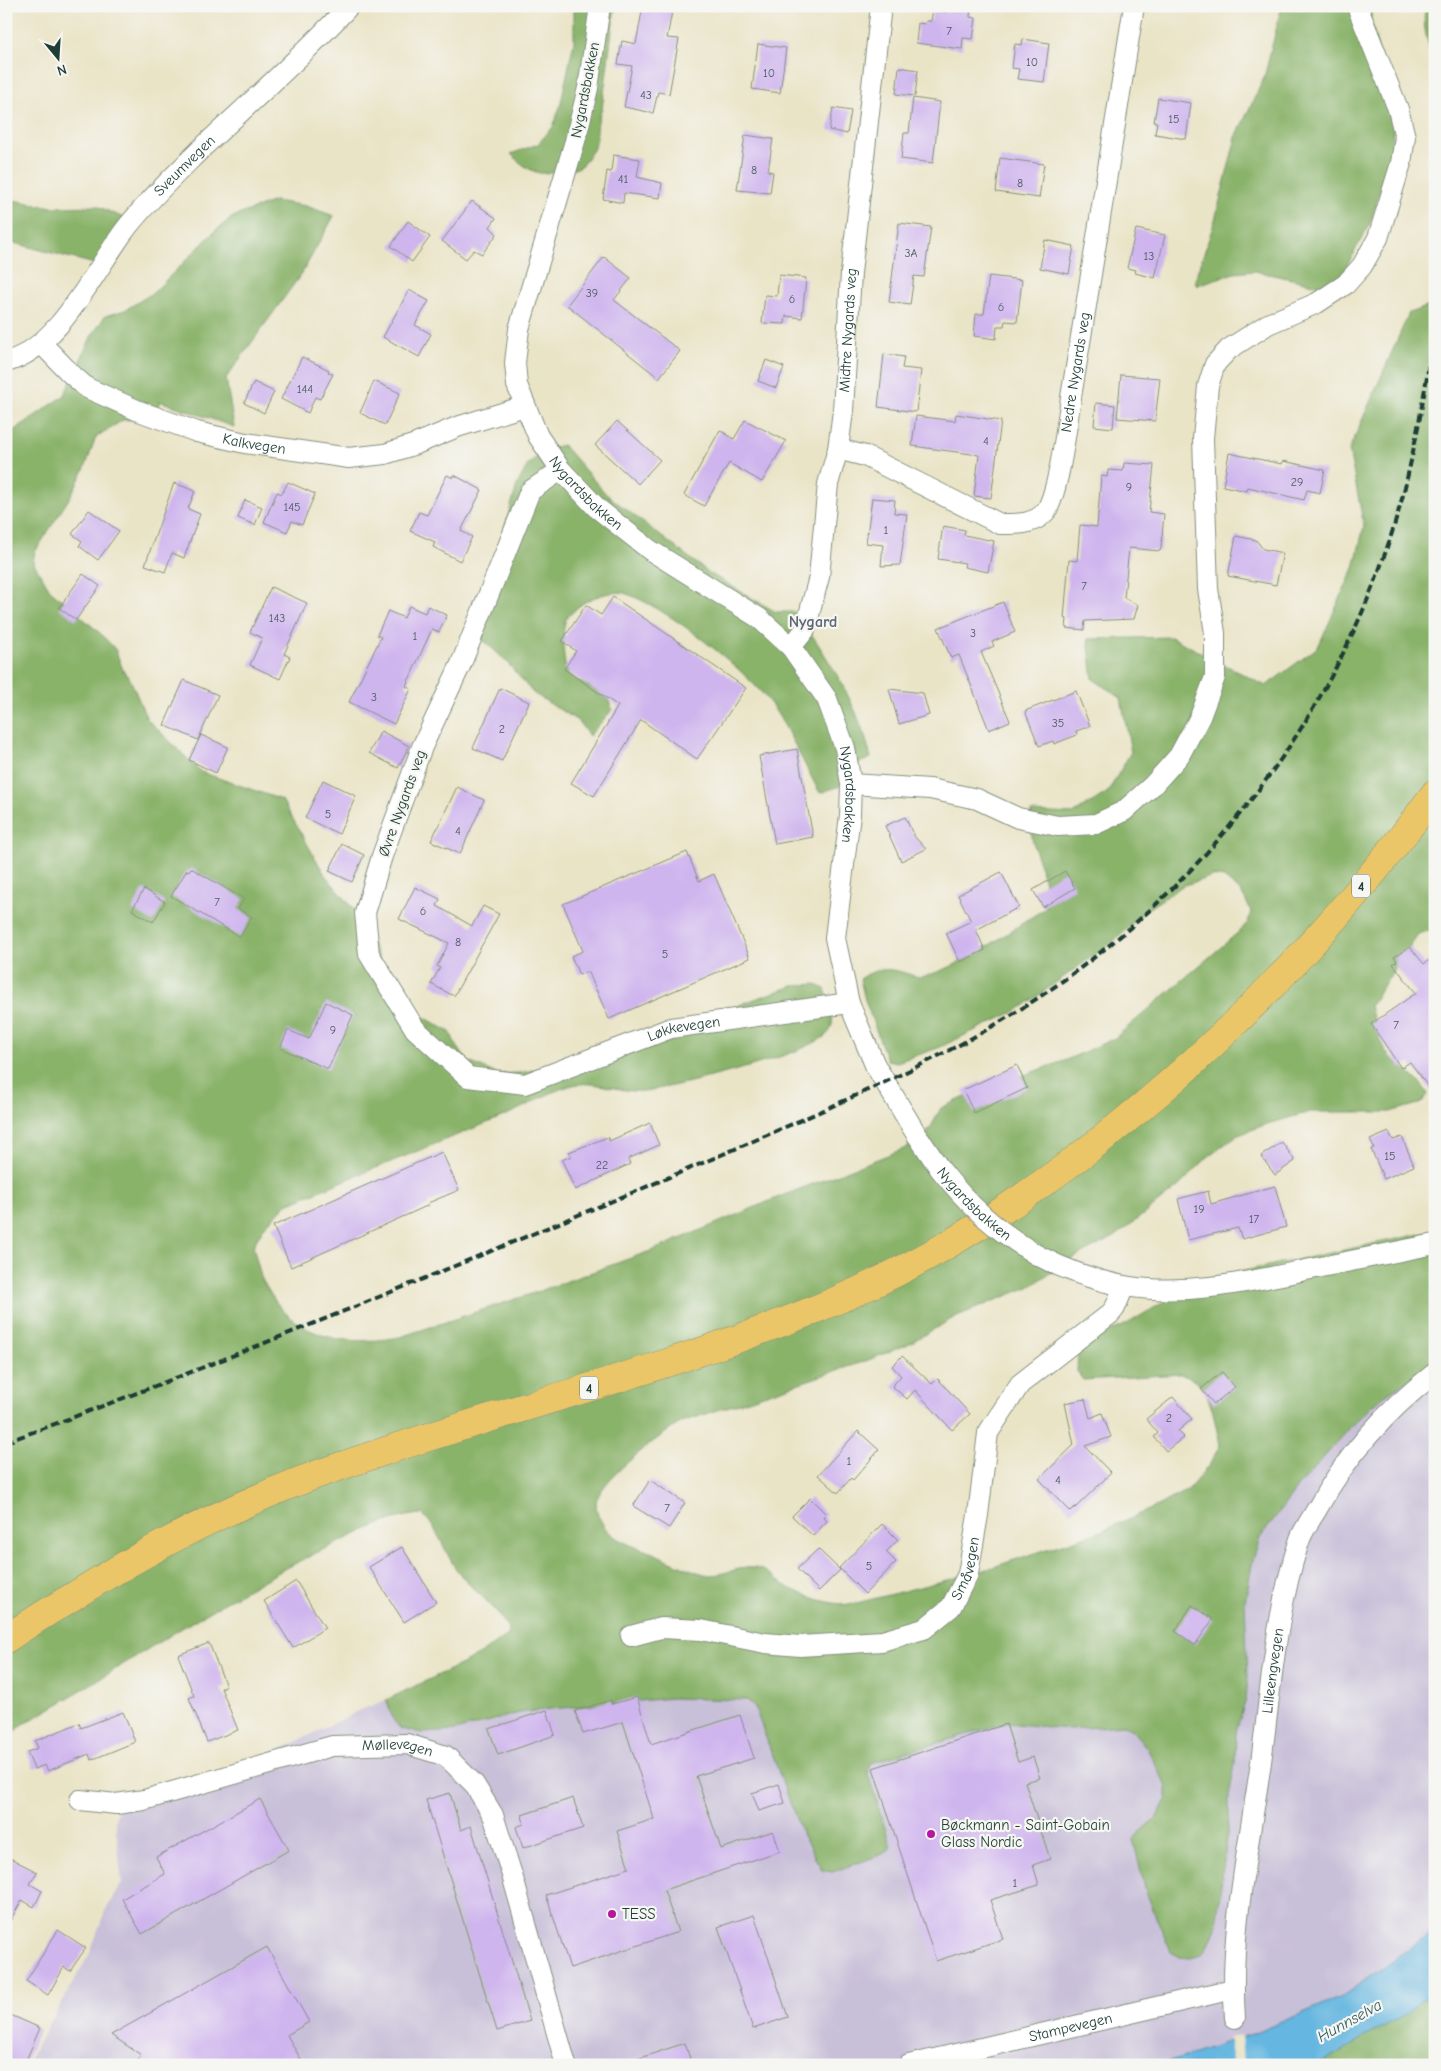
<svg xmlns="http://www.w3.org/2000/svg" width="1441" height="2071" font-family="'Comic Neue',sans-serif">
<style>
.industrial{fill:#c8bfd8}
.forest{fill:#8ab36a;stroke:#54784f}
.water{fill:#65b6e0;stroke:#427a8a}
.pier{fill:#eae4c7}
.building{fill:#cfb5ee}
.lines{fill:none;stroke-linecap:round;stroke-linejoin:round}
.street-casing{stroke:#84907e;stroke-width:22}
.highway-casing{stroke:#84907e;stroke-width:29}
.street{stroke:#fff;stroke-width:20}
.highway{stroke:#ebc669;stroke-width:28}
.rail{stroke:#1f3d34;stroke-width:4;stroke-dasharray:8 4;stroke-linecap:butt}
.street-bridge-casing{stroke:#84907e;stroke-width:22;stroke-linecap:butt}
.street-bridge{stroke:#fff;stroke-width:20}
.poi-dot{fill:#b5179e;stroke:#f6f6f2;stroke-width:2}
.labels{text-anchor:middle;stroke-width:4.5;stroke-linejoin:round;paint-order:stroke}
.number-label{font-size:12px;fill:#4b5b62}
.shield{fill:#f6f6f2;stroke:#60746d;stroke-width:1}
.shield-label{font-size:14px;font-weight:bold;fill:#1f3d34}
.street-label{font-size:15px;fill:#1f3d34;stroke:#f6f6f2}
.poi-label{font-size:15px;fill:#1f3d34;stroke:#f6f6f2;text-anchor:start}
.neighbourhood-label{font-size:16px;font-weight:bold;fill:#5d6775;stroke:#f6f6f2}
.water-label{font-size:16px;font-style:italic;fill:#305b5f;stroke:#f6f6f2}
</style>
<rect width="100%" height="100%" fill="#f6f6f2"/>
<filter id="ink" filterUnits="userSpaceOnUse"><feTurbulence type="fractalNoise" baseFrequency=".02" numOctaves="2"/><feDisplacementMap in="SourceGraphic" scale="10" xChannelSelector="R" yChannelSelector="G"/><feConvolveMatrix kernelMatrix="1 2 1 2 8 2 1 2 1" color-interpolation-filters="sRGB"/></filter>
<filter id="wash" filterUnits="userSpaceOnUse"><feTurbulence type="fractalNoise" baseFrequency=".0096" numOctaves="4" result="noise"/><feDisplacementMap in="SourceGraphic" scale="20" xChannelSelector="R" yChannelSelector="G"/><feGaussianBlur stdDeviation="1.12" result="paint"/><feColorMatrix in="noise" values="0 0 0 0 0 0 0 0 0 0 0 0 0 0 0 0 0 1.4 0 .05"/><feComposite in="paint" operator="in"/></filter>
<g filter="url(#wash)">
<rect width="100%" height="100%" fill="#eae4c7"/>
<polygon class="industrial" points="1435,1363 1435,1931 1341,1997 1255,2033 1158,2065 26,2065 90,1953 105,1911 122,1883 115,1819 119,1809 284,1748 363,1709 386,1700 394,1721 476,1726 519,1713 540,1710 671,1698 747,1700 891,1847 868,1774 870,1763 1006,1723 1070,1729 1124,1725 1133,1731 1147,1748 1167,1787 1167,1798 1157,1817 1133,1840 1171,1952 1180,1957 1191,1958 1208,1947 1216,1927 1229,1818 1229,1796 1235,1763 1236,1731 1246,1699 1248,1678 1245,1602 1252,1559 1260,1538 1299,1485 1358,1419 1383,1396"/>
<g class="forest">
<path d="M574,6H615L602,109C595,122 599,137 593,150C590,154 585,162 581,166C575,171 549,174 540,173C529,171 519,162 511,154L538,144L553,127L560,107L574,42Z"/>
<polygon points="1282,6 1371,6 1371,20 1394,116 1392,148 1371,221 1340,279 1319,285 1255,271 1234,273 1197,285 1195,281 1215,220 1236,137 1264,78"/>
<path d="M1426,6H1435V62C1428,44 1421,26 1426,6Z"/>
<polygon points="6,199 52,207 97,206 126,219 132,238 115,265 91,263 6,241"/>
<path d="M274,201L306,206L334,216L302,273L226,378L234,427L160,401L152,422L145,419L123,420L96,437L85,468L70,497L35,552L33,562L50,590L100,633L115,649L123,670L130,679L147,719L201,772L282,800L325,875L363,920L396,1001L450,1032L455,1043L467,1061L497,1074L519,1073L584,1060L710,1017L752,1000L793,986L815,984L825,989C829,1001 837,1020 829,1032C814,1054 674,1088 643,1091C619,1093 593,1078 569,1086C546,1093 526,1107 504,1116C432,1145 359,1175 287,1204L264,1227L253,1246C256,1256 258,1267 261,1277C263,1282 267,1288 270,1293C299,1341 350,1346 400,1337L534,1293L656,1249L779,1197L906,1148L915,1143L931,1127L941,1108L981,1090L1064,1061L1115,1038L1241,930L1248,922L1251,911L1241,892L1224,878L1213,876L1182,886L1146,910L1115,940L1018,1010L938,1048L897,1062L887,1060L865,1000L860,979C877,967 889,968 908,974C912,975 918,978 922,977C965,966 1008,932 1044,909L1050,900L1032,838L1031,812L1073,814L1108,792L1131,752L1121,698L1093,679L1088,639L1171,637L1266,686L1318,647L1354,568L1364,526L1349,450L1409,313L1435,304V929L1418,934L1370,1006C1375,1023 1378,1045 1391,1058C1404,1070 1419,1078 1428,1094L1422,1103L1390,1112H1310L1267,1124L1236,1136L1209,1156L1178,1187L1116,1236L1068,1261L1031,1286L957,1316L908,1344L866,1361L682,1422C663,1433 595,1482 596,1505C596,1513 603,1527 609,1532C620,1543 639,1548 653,1553C667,1559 697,1574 710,1575C726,1575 743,1564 759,1569C769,1572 779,1581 788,1587C809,1598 826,1603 849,1605L978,1572L1099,1532L1160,1505L1189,1489L1210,1464L1220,1445L1213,1412L1206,1392L1199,1383L1181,1374L1083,1380L1077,1372L1078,1351L1085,1342L1125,1325L1201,1280L1435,1231V1363L1383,1396L1358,1419L1299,1485L1260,1538L1253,1559L1245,1602L1248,1678L1246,1699L1236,1731L1235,1763L1229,1796V1818L1216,1927L1208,1947L1201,1955L1191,1958L1180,1957L1171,1952L1146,1892L1133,1839L1157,1817L1167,1798V1787L1147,1748L1133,1731L1124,1725L1070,1729L1006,1723L870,1763L868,1774L891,1847L883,1854L832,1872L822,1870L801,1832L755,1708L747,1700L671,1698L540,1710L519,1713L455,1731L422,1733L401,1729L394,1721L386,1700L472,1659L508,1635L509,1631C498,1605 472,1592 457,1570C444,1552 439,1529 422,1514C394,1515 359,1533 333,1545C225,1595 126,1666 22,1725L6,1739V438L10,433L64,396L91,337L105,316L125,310L153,293L215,231L233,217Z"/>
<path d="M563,445L606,494L709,573L776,612H797C828,659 858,703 871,758L861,762L840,786L820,793C804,765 791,734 773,707C750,672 664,605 624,593C611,590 588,598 578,607C575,610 570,614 567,617C561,627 563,658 566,669C570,682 599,688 608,700C610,702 611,707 612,710L589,736L578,721L533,693L505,660L482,639L475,619L502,537L517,485L527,466L543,451Z"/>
<polygon points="1435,1990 1435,2065 1318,2065 1407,2013"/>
</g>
<polygon class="water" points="1435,1931 1435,1990 1407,2013 1318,2065 1158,2065 1255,2033 1341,1997"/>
<polygon class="pier" points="1242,2035 1244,2065 1231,2065 1230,2038"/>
<g id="blocks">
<g class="building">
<polygon points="643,6 673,6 667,38 679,39 669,94 658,92 653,113 624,107 632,66 618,64 622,41 636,44"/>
<polygon points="948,6 971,6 970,17 976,18 973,39 963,38 962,49 916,43 918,23 925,24 926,21 931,21 933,10 947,12"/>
<polygon points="1023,39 1049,43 1044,82 1017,79 1019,69 1012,68 1015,44 1022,45"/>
<polygon points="758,44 786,48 780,93 752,89"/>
<polygon points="899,67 918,70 915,96 896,94"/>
<polygon points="913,98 940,102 933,163 901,159 904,133 909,133"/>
<polygon points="1158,98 1191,103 1186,139 1155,134 1157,122 1154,122"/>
<polygon points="833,108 851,111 847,134 829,130"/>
<polygon points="745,135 773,139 768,171 773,172 770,193 737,190"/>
<polygon points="613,155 640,159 637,177 662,183 660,198 624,193 623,203 603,199 607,171 611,172"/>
<polygon points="1000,158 1044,164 1039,198 996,192"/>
<polygon points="472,201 496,218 490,227 497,234 482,254 474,250 466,259 442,241"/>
<polygon points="408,221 430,237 412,262 391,246"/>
<polygon points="899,223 931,227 924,277 914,276 910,305 889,302"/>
<polygon points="1136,229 1165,235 1155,278 1135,273 1136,270 1127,268"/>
<polygon points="1045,240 1074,246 1069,274 1040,268"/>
<polygon points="604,257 631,278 614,300 680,351 659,378 567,305"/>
<polygon points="779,275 806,278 802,318 786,316 785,324 762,323 765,295 777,296"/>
<polygon points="989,276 1022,280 1017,322 1005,321 1004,326 997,326 996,339 974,336 976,314 984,314"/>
<polygon points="409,290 429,301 415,325 431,334 419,357 383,337"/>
<polygon points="884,354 904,357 902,368 921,370 916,412 878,407"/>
<polygon points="302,357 329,370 328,372 333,374 320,399 315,397 308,413 281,399"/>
<polygon points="766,360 784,367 776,388 758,381"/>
<polygon points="1121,375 1160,378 1155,421 1117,418"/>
<polygon points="374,381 400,393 385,425 360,413"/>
<polygon points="254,382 274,392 264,413 244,403"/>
<polygon points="1096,403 1115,405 1113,428 1094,426"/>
<polygon points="956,414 1001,421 991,498 974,496 979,455 912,446 916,416 955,421"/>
<polygon points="745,420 786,441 762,482 729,463 704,506 684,495 720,430 734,439"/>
<polygon points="617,421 660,460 638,484 595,445"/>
<polygon points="1229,453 1282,464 1283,461 1325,470 1320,493 1307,490 1304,500 1248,487 1247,491 1223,486"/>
<polygon points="1124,463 1154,465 1149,512 1164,514 1161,548 1160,551 1129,548 1124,598 1138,605 1134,619 1085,621 1084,630 1066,628 1067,619 1064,618 1069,560 1077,561 1080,525 1097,527 1101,476 1107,477 1108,470 1123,471"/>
<polygon points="447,475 453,478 454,475 482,490 461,531 472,537 460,561 433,547 435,542 410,531 419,512 427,515"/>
<polygon points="288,482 315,494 302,525 292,521 287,532 264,522 277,492 282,494"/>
<polygon points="174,483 195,491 188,509 200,514 184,558 172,553 165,572 145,565"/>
<polygon points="872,498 895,500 894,513 907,514 900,565 881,566 883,545 866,543"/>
<polygon points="245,500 262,507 255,525 238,518"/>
<polygon points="89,510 119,531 98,560 79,546 82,541 72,534"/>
<polygon points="943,526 965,530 964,535 994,541 988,572 964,567 965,563 938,559"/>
<polygon points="1236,536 1256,540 1263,549 1283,553 1276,585 1228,576"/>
<polygon points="83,574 100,586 76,620 59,608"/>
<polygon points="271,587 307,603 284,654 290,657 280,679 250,665 262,638 250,632"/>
<polygon points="613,597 746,688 697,759 641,720 594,796 571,783 618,706 564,669 576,651 562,641 586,605 601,615"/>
<polygon points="1003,602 1015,632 992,642 994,646 981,652 1010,721 989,730 959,655 951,658 938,628"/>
<polygon points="409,606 425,613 428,606 447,615 439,632 432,629 406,686 411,689 394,724 349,702 381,637 377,635 388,611 404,618"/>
<polygon points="184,680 218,695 198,740 164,725"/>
<polygon points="500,688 529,702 502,761 473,748"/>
<polygon points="889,689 923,693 929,715 899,724"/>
<polygon points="1076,691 1090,726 1076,731 1077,735 1054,744 1053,741 1039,746 1025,711"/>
<polygon points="381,731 409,746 398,768 369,753"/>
<polygon points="201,735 228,747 216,773 189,760"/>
<polygon points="797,749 813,837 775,844 759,756"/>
<polygon points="323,780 356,796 339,834 305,818"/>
<polygon points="457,787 484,800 460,854 431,841"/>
<polygon points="905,817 914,836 926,849 901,861 885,826"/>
<polygon points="342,844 364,855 352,882 329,871"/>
<polygon points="687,852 699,881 714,874 750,958 609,1019 588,971 579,975 571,956 583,951 563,904"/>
<polygon points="191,868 244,899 238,909 252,917 240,937 171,896 187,870 189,871"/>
<polygon points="1065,871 1075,888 1043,907 1033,890"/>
<polygon points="1001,872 1019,907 976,930 985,950 960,962 946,933 971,921 958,895"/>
<polygon points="415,887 440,899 437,906 472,926 483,906 499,914 454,996 431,984 440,968 437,966 449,943 399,919"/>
<polygon points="144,889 165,902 153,922 132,910"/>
<polygon points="1410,947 1424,964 1435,956 1435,1096 1410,1062 1401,1068 1371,1024 1416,993 1393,964 1397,961 1394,957"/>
<polygon points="326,1002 353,1015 328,1069 280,1048 288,1030 309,1039"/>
<polygon points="1017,1065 1027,1088 974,1113 963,1090"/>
<polygon points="650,1123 659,1145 628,1159 630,1164 575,1190 562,1160 571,1156 569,1152 608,1137 609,1141"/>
<polygon points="1389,1132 1393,1140 1402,1137 1414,1166 1384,1179 1371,1149 1374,1148 1370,1140"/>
<polygon points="1282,1142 1295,1161 1275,1175 1261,1156"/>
<polygon points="442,1152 459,1190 428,1203 429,1205 291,1267 273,1226"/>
<polygon points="1275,1186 1286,1227 1242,1239 1238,1228 1188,1240 1178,1199 1208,1191 1211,1204"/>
<polygon points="902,1356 932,1384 938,1379 970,1414 952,1430 915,1390 907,1399 892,1386 901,1376 892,1366"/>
<polygon points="1222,1372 1235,1387 1214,1404 1201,1389"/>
<polygon points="1173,1397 1192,1419 1178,1431 1184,1437 1166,1451 1154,1437 1158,1433 1146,1419"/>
<polygon points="1085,1399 1090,1418 1102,1413 1111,1437 1085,1446 1111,1473 1071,1512 1039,1479 1074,1445 1065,1403"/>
<polygon points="858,1431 879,1450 853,1480 851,1478 838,1493 818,1475"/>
<polygon points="650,1480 685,1503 669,1528 633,1506"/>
<polygon points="810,1498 826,1514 823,1517 827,1521 813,1536 792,1516"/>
<polygon points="882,1524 898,1540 886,1552 896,1562 865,1594 839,1568"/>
<polygon points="402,1547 436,1602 404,1622 369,1567"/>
<polygon points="818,1549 840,1570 819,1591 797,1569"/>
<polygon points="296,1581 325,1628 293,1648 264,1601"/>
<polygon points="1192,1605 1213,1619 1195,1645 1175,1631"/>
<polygon points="209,1643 226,1686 221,1688 238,1730 207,1742 189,1698 194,1696 178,1655"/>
<polygon points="637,1697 651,1744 740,1715 754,1758 696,1776 721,1849 773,1831 780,1851 664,1890 678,1932 570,1968 546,1895 629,1868 617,1831 654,1819 623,1722 583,1734 575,1711 611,1700 612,1704"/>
<polygon points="547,1710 555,1735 498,1755 489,1729"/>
<polygon points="123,1712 135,1742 91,1760 89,1754 48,1771 45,1765 34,1769 27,1752 38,1748 35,1741 79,1723 81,1728"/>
<polygon points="1006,1724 1018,1762 1033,1757 1040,1778 1025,1782 1050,1859 1033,1865 1039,1885 990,1900 1003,1939 936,1961 873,1768"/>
<polygon points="779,1784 785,1803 759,1811 752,1793"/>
<polygon points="450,1793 461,1830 471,1826 530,2021 497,2031 426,1800"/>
<polygon points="573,1798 583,1828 523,1848 516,1827 524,1824 522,1815"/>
<polygon points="260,1799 289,1850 142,1934 122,1899 165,1874 156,1857"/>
<polygon points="6,1856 37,1872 30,1884 42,1891 34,1907 22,1900 6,1928"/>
<polygon points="754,1915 788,2017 753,2029 718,1927"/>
<polygon points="58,1930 86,1948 70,1971 64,1967 48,1995 26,1981"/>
<polygon points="267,1947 309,2022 287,2035 304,2065 136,2065 141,2055 111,2035"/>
<polygon points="6,2013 40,2028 24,2065 6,2065"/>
<polygon points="685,2043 692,2065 631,2065 631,2061"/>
</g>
</g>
</g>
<g filter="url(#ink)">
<use href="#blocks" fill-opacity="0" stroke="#84907e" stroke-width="1"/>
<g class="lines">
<defs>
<g id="street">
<path id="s1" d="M600,6L588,88L575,141L519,329L515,363L517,385L538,436L561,470L597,508L650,550L759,618L791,647L827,699L845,748L851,784L850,815L835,938L849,1003L875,1065L915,1132L940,1169"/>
<path id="s2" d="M42,344L70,373L87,388L139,411L197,432L245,443L349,458L385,454L416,444L457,427L525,406"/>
<path id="s3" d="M6,362C60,348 95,268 128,226C151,197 178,172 204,146C253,100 304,55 349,6"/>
<path id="s4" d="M838,449L865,456L1000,524C1016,524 1035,525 1046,511C1060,490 1068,413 1073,385C1094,259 1114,133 1134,6"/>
<path id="s5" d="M561,470L530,491L461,664L422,747L382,856L365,913L369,954L415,1029L468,1077L525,1084L671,1028L849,1003"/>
<path id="s6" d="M791,647L805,630L819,577L828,484L838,449L843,411L851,273L881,6"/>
<polyline points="851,784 930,789 977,799 1018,818 1058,826 1096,824 1124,811 1153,785 1179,756 1200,717 1215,677 1215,633 1208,589 1203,438 1208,386 1215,364 1229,349 1268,324 1317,303 1346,284 1362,266 1378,238 1401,163 1405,137 1398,109 1357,6"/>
<path d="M1035,1254C1063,1269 1092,1280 1124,1286C1183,1296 1243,1283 1301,1271C1345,1262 1390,1253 1435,1244"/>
<path id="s7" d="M631,1636L661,1628L701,1630L765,1643L800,1646L882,1641L924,1629L951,1607L968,1574L978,1515L988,1433L1020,1384L1110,1314L1115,1308L1124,1286"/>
<path id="s8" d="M80,1800L116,1804L144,1800L332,1746L407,1744L446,1756L474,1784L493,1815L512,1875L566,2065"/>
<path id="s9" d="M1235,2018C1229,1934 1249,1846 1261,1762C1271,1689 1276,1609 1300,1539C1304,1529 1311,1519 1317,1509C1346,1456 1387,1410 1435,1373"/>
<path id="s10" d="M909,2065L1233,1989"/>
</g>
<path id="highway" d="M6,1639C25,1626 44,1614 64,1602C149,1548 242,1500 338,1467C480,1417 626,1381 767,1328C833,1304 899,1274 959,1238C1144,1126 1307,967 1435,793"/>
</defs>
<use href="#street" class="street-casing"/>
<use href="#highway" class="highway-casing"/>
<use href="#street" class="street"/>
<use href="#highway" class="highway"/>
<path class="rail" d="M6,1442C198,1372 387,1294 576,1216C659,1182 743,1146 826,1109C890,1080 956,1050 1016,1012C1204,895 1346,709 1403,495C1417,439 1427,381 1435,323"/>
<defs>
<g id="street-bridge">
<path id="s11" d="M940,1169C969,1206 995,1229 1035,1254"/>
</g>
</defs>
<use href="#street-bridge" class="street-bridge-casing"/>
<use href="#street-bridge" class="street-bridge"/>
</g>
</g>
<g class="poi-dot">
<circle cx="931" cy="1834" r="5"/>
<circle cx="612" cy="1914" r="5"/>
</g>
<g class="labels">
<g class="number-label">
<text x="949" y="35">7</text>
<text x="1032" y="66">10</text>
<text x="769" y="77">10</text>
<text x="646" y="99">43</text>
<text x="1174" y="123">15</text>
<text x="754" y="174">8</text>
<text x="623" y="183">41</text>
<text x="1020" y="187">8</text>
<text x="911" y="257">3A</text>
<text x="1149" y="260">13</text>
<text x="592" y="297">39</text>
<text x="792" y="303">6</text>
<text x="1001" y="311">6</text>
<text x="305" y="393">144</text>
<text x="986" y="445">4</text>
<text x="1297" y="486">29</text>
<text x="1129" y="491">9</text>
<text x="292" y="511">145</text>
<text x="886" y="534">1</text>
<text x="1084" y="590">7</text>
<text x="277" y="622">143</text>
<text x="973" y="637">3</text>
<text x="415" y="640">1</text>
<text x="374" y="701">3</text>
<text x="1058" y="727">35</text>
<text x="502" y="733">2</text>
<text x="328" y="818">5</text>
<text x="458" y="835">4</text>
<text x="217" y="906">7</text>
<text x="423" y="915">6</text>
<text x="458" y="946">8</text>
<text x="665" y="958">5</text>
<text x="1396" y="1029">7</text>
<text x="333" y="1034">9</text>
<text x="1390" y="1160">15</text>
<text x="602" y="1169">22</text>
<text x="1199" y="1213">19</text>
<text x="1254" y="1223">17</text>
<text x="1169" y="1422">2</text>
<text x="849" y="1465">1</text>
<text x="1058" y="1484">4</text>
<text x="667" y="1512">7</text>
<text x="869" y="1570">5</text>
<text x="1015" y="1887">1</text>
</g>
<g class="shield">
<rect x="1352" y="874.5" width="18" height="23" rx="4"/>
<rect x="580" y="1376.5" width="18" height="23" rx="4"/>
</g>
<g class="shield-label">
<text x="1361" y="891">4</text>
<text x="589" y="1393">4</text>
</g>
<g class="street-label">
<text transform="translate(585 90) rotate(-79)" y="5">Nygardsbakken</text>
<text dy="5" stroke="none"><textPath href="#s3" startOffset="269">Sveumvegen</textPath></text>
<text dy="5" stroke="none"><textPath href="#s6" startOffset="326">Midtre Nygards veg</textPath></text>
<text dy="5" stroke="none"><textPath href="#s4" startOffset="371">Nedre Nygards veg</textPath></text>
<text dy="5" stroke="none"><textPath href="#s2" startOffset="240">Kalkvegen</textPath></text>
<text dy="5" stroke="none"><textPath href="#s1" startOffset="520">Nygardsbakken</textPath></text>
<text dy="5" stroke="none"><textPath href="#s1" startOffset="940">Nygardsbakken</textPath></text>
<text transform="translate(402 803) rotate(-70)" y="5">Øvre Nygards veg</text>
<text dy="5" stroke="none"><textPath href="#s5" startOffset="918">Løkkevegen</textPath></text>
<text dy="5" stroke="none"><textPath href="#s11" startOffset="49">Nygardsbakken</textPath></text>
<text dy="5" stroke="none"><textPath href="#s7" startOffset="374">Småvegen</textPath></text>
<text dy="5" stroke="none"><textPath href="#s9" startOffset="350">Lilleengvegen</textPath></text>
<text dy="5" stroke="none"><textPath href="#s8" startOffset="326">Møllevegen</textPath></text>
<text dy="5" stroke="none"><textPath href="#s10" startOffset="166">Stampevegen</textPath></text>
</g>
<g class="poi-label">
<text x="941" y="1830">Bøckmann - Saint-Gobain<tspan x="941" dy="17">Glass Nordic</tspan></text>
<text x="622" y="1919">TESS</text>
</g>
<g class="neighbourhood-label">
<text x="813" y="627">Nygard</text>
</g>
<g class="water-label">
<text transform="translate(1349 2020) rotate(-29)" y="6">Hunnselva</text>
</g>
</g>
<rect width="1441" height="2071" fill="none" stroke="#f6f6f2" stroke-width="25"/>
<g transform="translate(58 58) rotate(162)" stroke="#f6f6f2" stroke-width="4" paint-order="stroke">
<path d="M0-4L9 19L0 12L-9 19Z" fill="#1f3d34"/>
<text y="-8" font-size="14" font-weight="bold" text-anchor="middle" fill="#1f3d34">N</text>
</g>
</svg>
